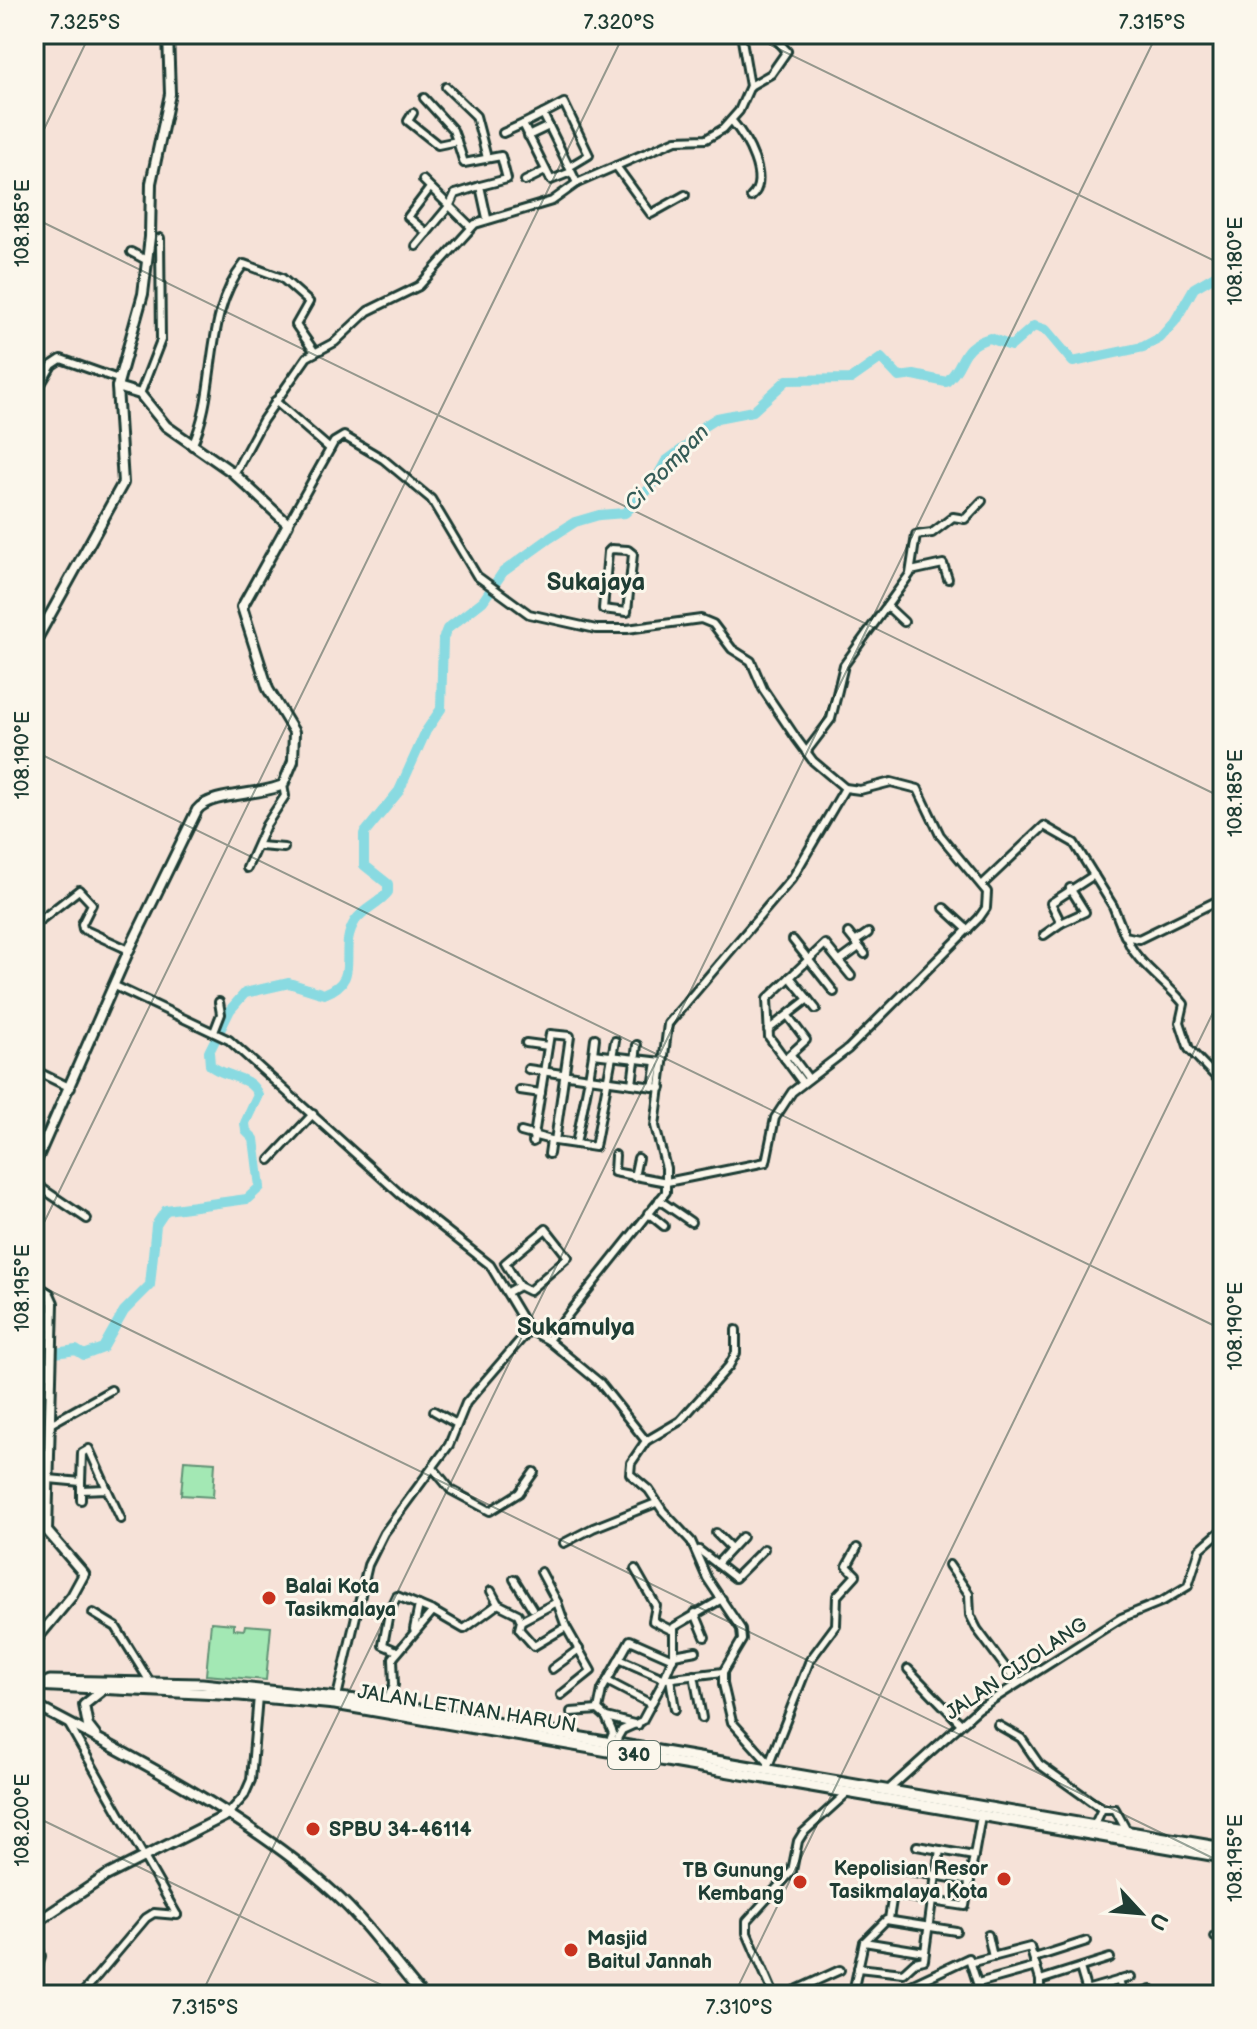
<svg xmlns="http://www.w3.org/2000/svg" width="1257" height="2029" font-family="'Balsamiq Sans',sans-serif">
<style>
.green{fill:#a3e8b4;stroke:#619274;stroke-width:2}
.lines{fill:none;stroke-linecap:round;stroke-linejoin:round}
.river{stroke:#89dae1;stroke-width:10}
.street-casing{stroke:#1f3d34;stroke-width:12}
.secondary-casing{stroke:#1f3d34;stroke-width:14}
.primary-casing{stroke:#1f3d34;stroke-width:15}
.street{stroke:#fbf7ec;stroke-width:6}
.secondary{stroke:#fbf7ec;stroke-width:8}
.primary{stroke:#fbf7ec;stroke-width:9}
.ticks{fill:none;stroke:#1f3d34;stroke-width:2;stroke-opacity:0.45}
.poi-dot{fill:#c8321e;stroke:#fbf7ec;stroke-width:3}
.labels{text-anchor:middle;stroke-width:6;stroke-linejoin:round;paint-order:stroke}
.shield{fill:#fbf7ec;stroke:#61756b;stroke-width:2}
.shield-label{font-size:18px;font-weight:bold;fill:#1f3d34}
.poi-label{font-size:20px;font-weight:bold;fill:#1f3d34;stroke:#fbf7ec;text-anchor:start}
.street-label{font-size:20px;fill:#1f3d34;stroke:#fbf7ec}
.water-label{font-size:22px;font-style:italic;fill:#345c57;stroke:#fbf7ec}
.quarter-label{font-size:24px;font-weight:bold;fill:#1f3d34;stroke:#fbf7ec}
.neatline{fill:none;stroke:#1f3d34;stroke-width:3}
.ticks-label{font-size:20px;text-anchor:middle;fill:#1f3d34}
</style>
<rect width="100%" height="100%" fill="#f6e2d8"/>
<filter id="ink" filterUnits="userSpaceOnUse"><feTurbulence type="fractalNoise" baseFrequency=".0125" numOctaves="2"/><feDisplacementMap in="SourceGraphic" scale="16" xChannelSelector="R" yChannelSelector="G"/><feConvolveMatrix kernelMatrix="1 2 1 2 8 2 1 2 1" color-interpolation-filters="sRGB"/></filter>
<g filter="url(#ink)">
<g class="green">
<polygon points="184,1460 215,1462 213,1497 181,1495"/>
<polygon points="211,1622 234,1624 234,1629 244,1630 245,1625 271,1627 266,1680 206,1675"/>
</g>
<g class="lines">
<path class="river" d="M34,1356L76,1350L84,1355L103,1348L124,1311L150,1285L156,1225L166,1210L247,1199L260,1187L254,1139L246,1131L245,1123L258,1095C250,1074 224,1078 210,1065L209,1052L230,1010L245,993L289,983L324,994C364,979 336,951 355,921C364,908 379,904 388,892V884L364,865V834L399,791L426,731L441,709L443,639L447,629L483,601L503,572L550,538L575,522L599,515L625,513L652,486L666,461L688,445L698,430L717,418L753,411L787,380L851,379L881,358L899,377L914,375L946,382C967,365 957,347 990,338L1011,346L1034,326L1046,330L1073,362L1143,347L1160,338L1175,321L1194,288L1223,271"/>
<defs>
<g id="street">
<polyline points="750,86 771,74 787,51 771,34"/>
<polyline points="446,87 476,116 487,158"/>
<polyline points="424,98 453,130 457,141"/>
<polyline points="413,113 408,121 438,145 457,141 464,163 501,156 507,179 480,186 487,218"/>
<polyline points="543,114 523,124 551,180 571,172"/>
<path d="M732,121C746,137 771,180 751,197"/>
<polyline points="503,133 523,124"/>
<polyline points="528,136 549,126"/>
<polyline points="616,166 651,214 685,195"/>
<polyline points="569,167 589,155 564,103 543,114 577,183"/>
<polyline points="423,180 471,227"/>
<polyline points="525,181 543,172"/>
<polyline points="427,233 408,217 430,188"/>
<polyline points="416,246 450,205 455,194 480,186"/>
<polyline points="131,252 146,260"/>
<polyline points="140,394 161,340 160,238"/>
<polyline points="34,396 52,365 61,359 118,379"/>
<polyline points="275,401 330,449"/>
<path d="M192,446C219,389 202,316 244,264L282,278L309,302L296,325L314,351"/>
<polyline points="234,474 263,420 307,357 335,342 368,311 419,286 475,224 552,201 577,183 676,140 706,139 723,129 739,111 750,86 741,34"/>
<polyline points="288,524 334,442 344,436 383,459 431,499 477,576 529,614 596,629 627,629 701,619 713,624 732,649 751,661 763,689 796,738 813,761 845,788 860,790 891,782 918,789 940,835 987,892 986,908 979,918 848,1049 792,1092 775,1118 766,1162 667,1182 614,1172 615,1155"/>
<polygon points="611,549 628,550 633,554 627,612 603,609 608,552"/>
<polyline points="911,571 943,564 948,579"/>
<polyline points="887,606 904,622"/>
<polyline points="806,752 831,719 844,665 910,574 916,535 932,533 953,517 965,519 982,501"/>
<polyline points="260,846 284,848"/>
<polyline points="247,868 266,825 285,796 283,785"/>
<polyline points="983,884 1044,826 1074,843 1113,906 1125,936 1139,939 1223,898"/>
<polyline points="944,908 968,930"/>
<polyline points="1061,923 1085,912 1070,888"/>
<polyline points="34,925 79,890 92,904 82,924 83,929 129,950"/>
<polyline points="848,933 865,954"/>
<polyline points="1044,935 1061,923 1051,903 1094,875"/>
<path d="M1127,937C1131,959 1170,985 1184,1004L1180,1022L1189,1049L1215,1076L1223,1072"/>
<polyline points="793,940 834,992"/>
<polyline points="855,942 868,933"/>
<polyline points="840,961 859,947"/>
<polyline points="790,977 816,1009"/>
<polyline points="115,986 229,1040 400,1194 490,1265 529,1330 548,1340 666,1192 666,1168 655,1126 668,1024 793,877 845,788"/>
<polyline points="768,1030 808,999"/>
<polyline points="214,1032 221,1014 219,1002"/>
<polyline points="526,1043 548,1046"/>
<polyline points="593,1054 595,1038"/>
<polyline points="791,1055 808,1078"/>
<polyline points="785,1059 806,1040 788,1016"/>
<polyline points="528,1069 589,1078 576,1144 595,1147 615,1041"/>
<polyline points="34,1070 71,1088"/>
<polyline points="802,1082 769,1037 767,999 825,944 851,976"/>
<polyline points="632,1084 637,1045"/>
<polyline points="653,1087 657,1062"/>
<polyline points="661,1088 589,1078 593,1054 662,1062"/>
<polyline points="520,1090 541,1093"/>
<polyline points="521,1132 551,1140"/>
<polyline points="555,1141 576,1144"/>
<polyline points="533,1142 550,1034 570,1036 555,1141 551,1140 549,1154"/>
<polyline points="270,1160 313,1114"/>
<polyline points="634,1177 638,1158"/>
<polyline points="34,1183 87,1219"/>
<polyline points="659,1200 691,1222"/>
<polyline points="648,1213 664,1226"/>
<polyline points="508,1292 519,1286 529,1291 568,1257 546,1229 505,1263 519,1286"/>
<polyline points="548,1340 600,1383 646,1441 631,1463 630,1474 649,1490 663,1511 691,1541 707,1578 741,1629 742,1640 723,1672 723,1684 732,1722 768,1762 768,1771"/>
<polyline points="434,1411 455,1423"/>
<polyline points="52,1423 111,1390"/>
<polyline points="646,1441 680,1421 729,1366 736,1353 736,1330"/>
<polyline points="433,1468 451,1490 490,1511 519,1493 534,1472"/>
<polyline points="49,1479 81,1482 81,1500"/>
<polyline points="81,1482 82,1453 89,1449 107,1489"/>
<polyline points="81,1490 107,1489 121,1519"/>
<polyline points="716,1533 731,1548"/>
<polyline points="564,1543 593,1528 656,1503"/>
<polyline points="699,1550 735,1578 764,1549"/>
<polyline points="717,1564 742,1537"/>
<polyline points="949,1565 969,1594 970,1615 977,1629 1017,1683"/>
<polyline points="635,1569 656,1606 653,1621 671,1630"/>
<polyline points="541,1572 557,1602"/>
<polyline points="514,1579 532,1608"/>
<polyline points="491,1591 498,1604"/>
<polyline points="358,1606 389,1613 397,1596 433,1611"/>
<polyline points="93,1613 116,1627 150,1682"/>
<polyline points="389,1613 383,1645 397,1651"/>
<polyline points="695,1613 705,1637"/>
<polyline points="521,1621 519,1629 534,1646 566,1627"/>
<polyline points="414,1629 419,1605"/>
<polyline points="674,1655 696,1651"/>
<polyline points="619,1659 665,1679 723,1672"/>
<polyline points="552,1669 579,1649"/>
<polyline points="908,1669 960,1723"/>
<polyline points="694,1675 702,1718"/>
<polyline points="670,1678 675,1709"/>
<polyline points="607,1681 651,1704"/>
<polyline points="336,1701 368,1565 384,1533 449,1445 466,1403 529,1330"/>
<polyline points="384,1704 394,1685 393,1658 433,1611 464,1629 498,1604 518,1614 521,1621 557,1602 566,1627 591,1671 561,1695"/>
<polyline points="571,1712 598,1710"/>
<polyline points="606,1717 613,1733 609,1743"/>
<polyline points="68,1723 177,1915"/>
<polyline points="638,1725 606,1717 598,1710 602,1690 630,1640 673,1659"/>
<polyline points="998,1725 1021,1738 1039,1764 1102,1809"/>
<polyline points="614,1744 622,1730 642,1721 662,1684 674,1655 674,1627 722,1599"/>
<polyline points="769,1764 810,1660 836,1625 837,1596 856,1575 847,1566 857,1548"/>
<polyline points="887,1791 978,1709 1121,1618 1163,1601 1188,1586 1200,1549 1223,1529"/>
<polyline points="227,1815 244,1796 251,1780 258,1696"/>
<polyline points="1094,1826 1102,1809 1115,1809 1128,1833"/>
<polyline points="917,1846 974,1856"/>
<polyline points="903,1870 970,1881"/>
<polyline points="889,1919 893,1894 932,1901 940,1850"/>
<polyline points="34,1931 41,1956 34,1982"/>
<polyline points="988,1935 993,1957"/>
<polyline points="1215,1937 1223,1932"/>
<polyline points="864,1942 886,1920 956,1931"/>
<polyline points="1034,1958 1087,1941"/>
<polyline points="973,1962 1030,1947 1036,1967"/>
<polyline points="858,1968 903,1973 915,1962 924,1960 925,1952"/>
<polyline points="1080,1968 1088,1995"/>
<polyline points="1119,1980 1123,1995"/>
<polyline points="978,1983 1036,1967 1040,1980"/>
<polyline points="1086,1990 1131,1977"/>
<polyline points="853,1992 864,1942 925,1952 932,1901 965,1906 981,1816"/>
<polyline points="81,1995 146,1918 154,1913 177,1915"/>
<polyline points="774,1995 747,1933 747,1921 792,1871 798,1841 803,1833 847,1793"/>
<polyline points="785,1995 840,1970"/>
<polyline points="890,1995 969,1958 981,1995"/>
<polyline points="939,1995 950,1990 954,1995"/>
<polyline points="1026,1995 1040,1991 1040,1980 1110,1958"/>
<polyline points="1137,1995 1151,1990"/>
</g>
<g id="secondary">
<polyline points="34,644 123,483 117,387 143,294 150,237 151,183 170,94 168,34"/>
<path d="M34,1166L129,950L197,810C211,792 259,796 283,785L293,761L294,732L268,689L242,607L288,524L232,472L166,426L140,394L117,387"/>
<polyline points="34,1284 49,1294 53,1303 47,1531 84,1574 72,1596 34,1642"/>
<path d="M34,1705C132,1756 253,1819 334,1893C367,1923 393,1961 422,1995"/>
<polyline points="95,1735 88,1726 84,1705 104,1689"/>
<polyline points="34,1924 106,1876 227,1815"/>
</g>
<g id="primary">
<polyline points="34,1685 240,1695 335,1704 1223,1857"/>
<polyline points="42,1685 50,1681 202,1684 367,1701 1223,1848"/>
</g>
</defs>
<use href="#street" class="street-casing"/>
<use href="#secondary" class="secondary-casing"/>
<use href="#primary" class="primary-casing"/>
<use href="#street" class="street"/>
<use href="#secondary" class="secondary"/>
<use href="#primary" class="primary"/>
</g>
</g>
<path class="ticks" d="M748,34L1223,265M34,150L90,34M34,218L1223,798M34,751L1223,1330M34,1243L624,34M34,1283L1223,1863M34,1816L402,1995M201,1995L1157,34M734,1995L1223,992"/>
<g class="poi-dot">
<circle cx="269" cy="1598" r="8"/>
<circle cx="313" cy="1829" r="8"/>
<circle cx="1004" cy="1879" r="8"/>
<circle cx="800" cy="1882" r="8"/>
<circle cx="571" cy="1950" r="8"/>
</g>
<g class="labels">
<rect class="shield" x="608" y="1741" width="52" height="28" rx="6"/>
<g class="shield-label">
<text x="634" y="1761">340</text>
</g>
<g class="poi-label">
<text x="285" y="1593">Balai Kota<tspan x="285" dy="23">Tasikmalaya</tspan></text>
<text x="329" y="1836">SPBU 34-46114</text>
<text x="988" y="1875" text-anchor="end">Kepolisian Resor<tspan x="988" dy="23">Tasikmalaya Kota</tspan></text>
<text x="784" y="1877" text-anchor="end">TB Gunung<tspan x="784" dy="23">Kembang</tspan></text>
<text x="587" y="1945">Masjid<tspan x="587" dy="23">Baitul Jannah</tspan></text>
</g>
<g class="street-label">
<text transform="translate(1016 1668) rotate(-34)" y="7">JALAN CIJOLANG</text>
<text transform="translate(467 1708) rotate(9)" y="7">JALAN LETNAN HARUN</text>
</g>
<g class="water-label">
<text transform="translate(666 467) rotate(-46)" y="8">Ci Rompan</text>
</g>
<g class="quarter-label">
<text x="596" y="590">Sukajaya</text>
<text x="576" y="1335">Sukamulya</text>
</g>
</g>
<rect width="1257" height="2029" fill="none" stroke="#fbf7ec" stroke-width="88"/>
<g transform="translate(1141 1913) rotate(116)" stroke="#fbf7ec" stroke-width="6" paint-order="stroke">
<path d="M0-6L14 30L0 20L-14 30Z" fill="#1f3d34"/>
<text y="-12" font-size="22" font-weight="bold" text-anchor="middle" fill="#1f3d34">U</text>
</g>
<rect x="44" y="44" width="1169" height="1941" class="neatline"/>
<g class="ticks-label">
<text x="85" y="29">7.325°S</text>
<text x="619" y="29">7.320°S</text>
<text x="1152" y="29">7.315°S</text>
<text transform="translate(22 223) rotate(-90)" y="7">108.185°E</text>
<text transform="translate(1235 261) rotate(-90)" y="7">108.180°E</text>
<text transform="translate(22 755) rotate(-90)" y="7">108.190°E</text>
<text transform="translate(1235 793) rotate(-90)" y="7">108.185°E</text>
<text transform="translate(22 1288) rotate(-90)" y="7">108.195°E</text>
<text transform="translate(1235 1326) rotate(-90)" y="7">108.190°E</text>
<text transform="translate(22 1820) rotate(-90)" y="7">108.200°E</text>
<text transform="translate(1235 1858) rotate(-90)" y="7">108.195°E</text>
<text x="205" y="2014">7.315°S</text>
<text x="739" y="2014">7.310°S</text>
</g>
</svg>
